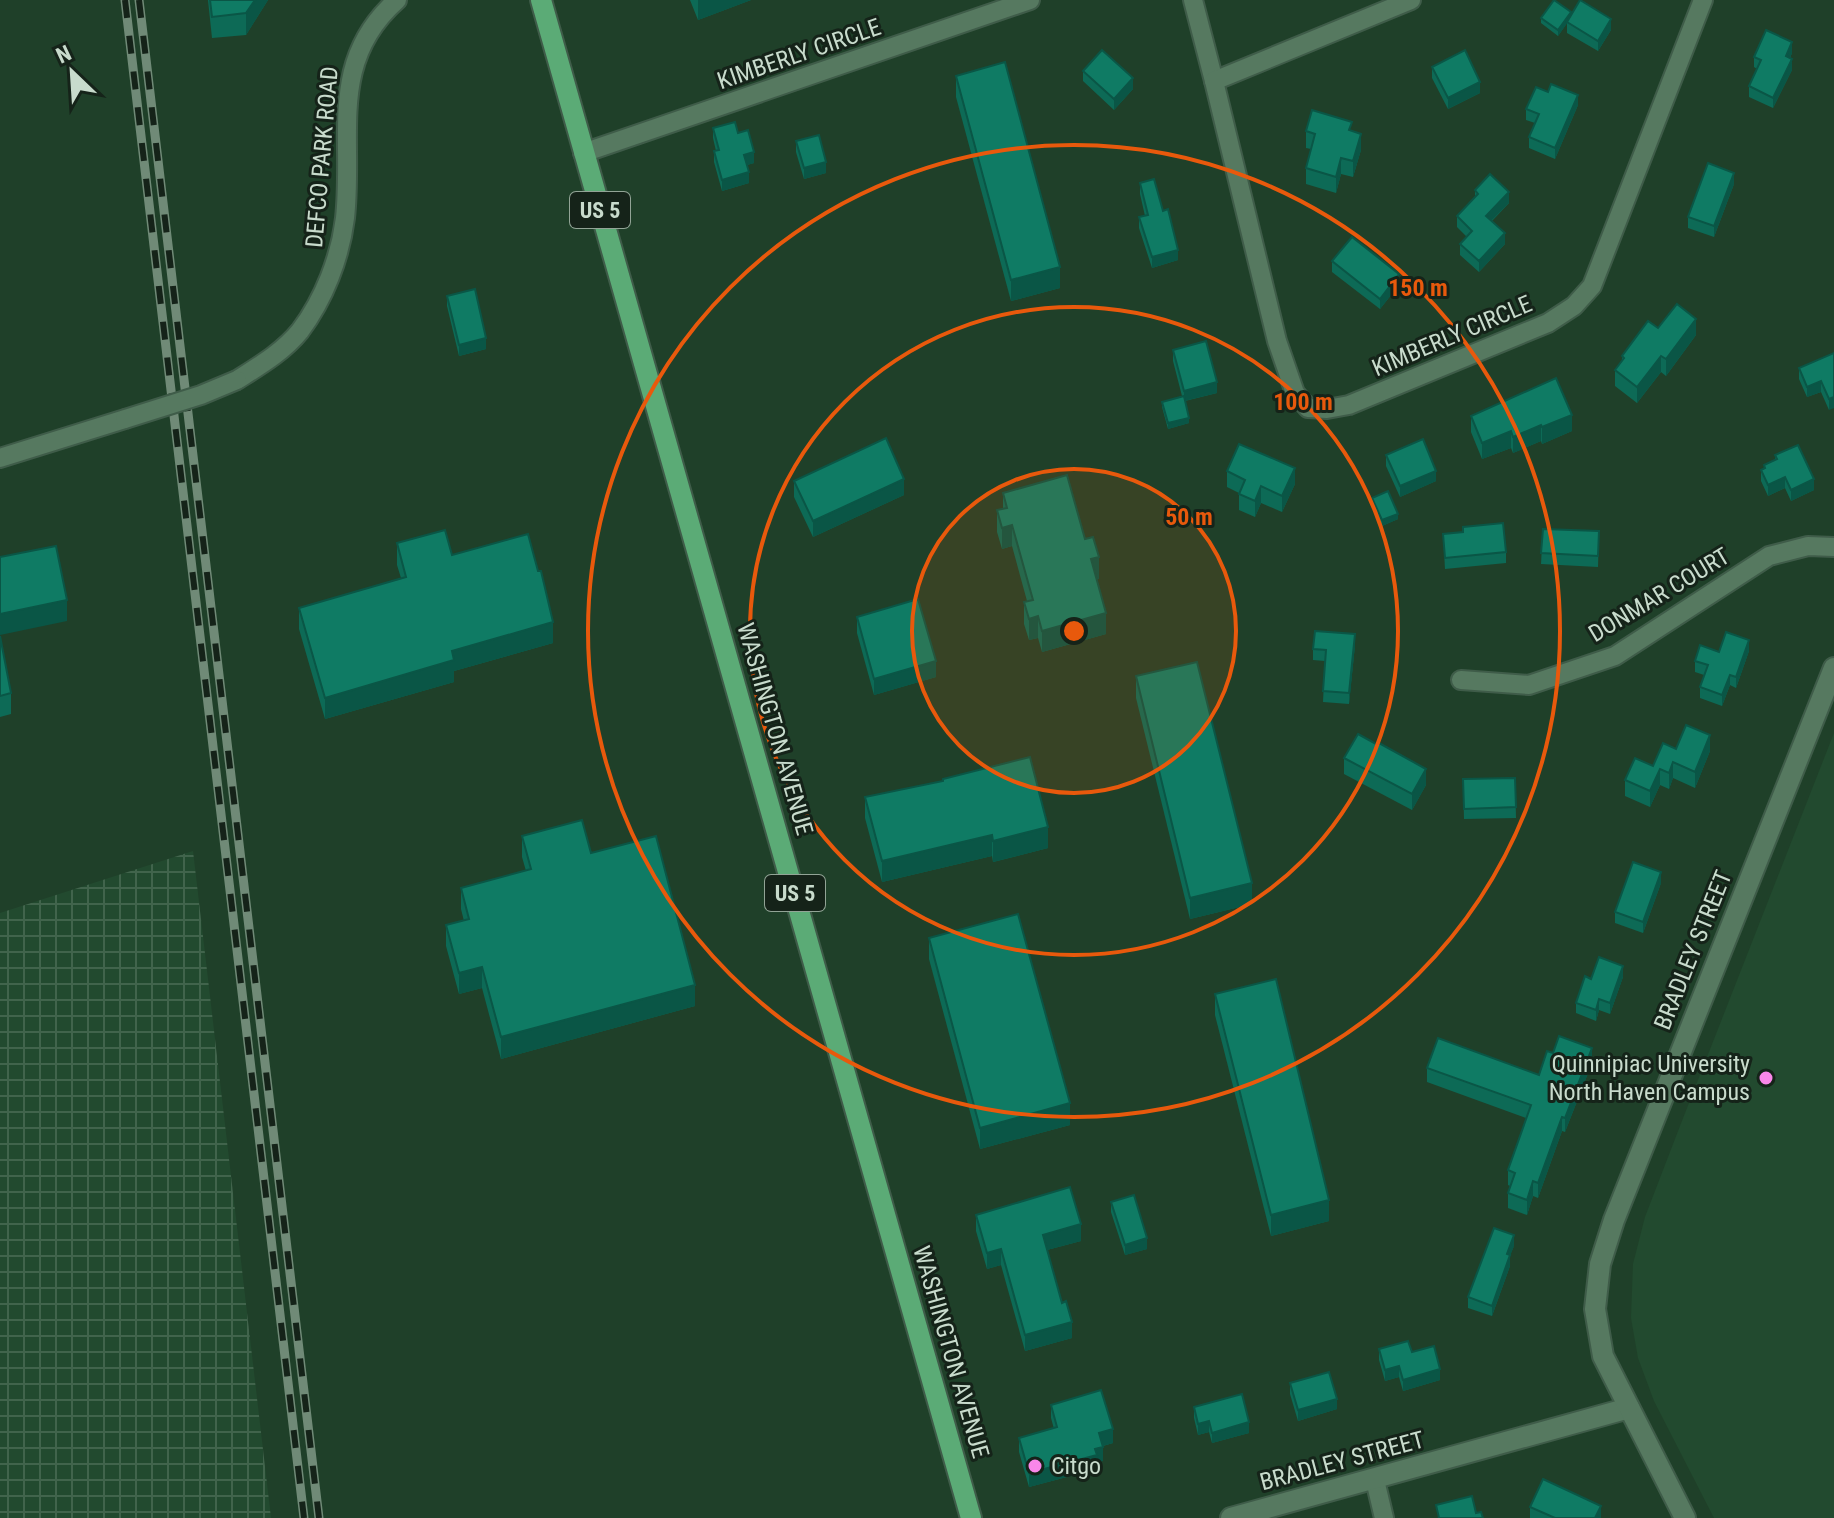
<svg xmlns="http://www.w3.org/2000/svg" width="1834" height="1518" font-family="'Roboto Condensed',sans-serif">
<style>
.built{fill:#224a2f}
.industrial{fill:url(#industrial-grid)}
.lines{fill:none;stroke-linecap:round;stroke-linejoin:round}
.minor-casing{stroke:#3f5c49;stroke-width:22}
.tertiary-casing{stroke:#3f5c49;stroke-width:24}
.primary-casing{stroke:#3f5c49;stroke-width:24}
.minor{stroke:#567960;stroke-width:18}
.tertiary{stroke:#567960;stroke-width:20}
.primary{stroke:#5bab76;stroke-width:20}
.rail-casing{stroke:#708a77;stroke-width:9}
.rail{stroke:#152319;stroke-width:6;stroke-dasharray:18;stroke-linecap:butt}
.minor-bridge-casing{stroke:#3f5c49;stroke-width:22;stroke-linecap:butt}
.minor-bridge{stroke:#567960;stroke-width:18}
.wall{fill:#0d6a56}
.shaded-wall{fill:#0a5646}
.building{fill:#0f7b64;stroke:#0a5646;stroke-width:2}
.ring{fill:none;stroke:#e8590c;stroke-width:4}
.poi-dot{fill:#f987e9;stroke:#152319;stroke-width:3}
.labels{text-anchor:middle;stroke-width:6;stroke-linejoin:round;paint-order:stroke}
.shield{fill:#152319;stroke:#92a496;stroke-width:2}
.shield-label{font-size:22px;font-weight:bold;fill:#c8dbcc}
.street-label{font-size:24px;fill:#c8dbcc;stroke:#152319}
.poi-label{font-size:24px;fill:#c8dbcc;stroke:#152319;text-anchor:end}
.centre{fill:#e8590c;stroke:#152319;stroke-width:4}
.ring-label{font-size:24px;text-anchor:middle;font-weight:bold;fill:#e8590c;stroke:#152319;stroke-width:6;stroke-linejoin:round;paint-order:stroke}
</style>
<defs>
<pattern id="industrial-grid" width="8" height="8" patternUnits="userSpaceOnUse" patternTransform="scale(2)"><rect width="8" height="8" fill="#224a2f"/><path d="M0 4h8M4 0v8" fill="none" stroke="#41644c"/></pattern>
</defs>
<rect width="100%" height="100%" fill="#1f4029"/>
<polygon class="built" points="1834,733 1834,1518 1714,1518 1654,1401 1638,1358 1631,1318 1633,1264 1645,1217 1680,1126"/>
<polygon class="industrial" points="193,851 271,1518 0,1518 0,913"/>
<g class="lines">
<defs>
<g id="minor">
<polyline points="1193,0 1214,81"/>
<polyline points="1411,0 1214,81 1277,341 1295,393 1308,408 1327,409 1349,405 1548,323 1574,306 1592,286 1703,0"/>
<polyline points="583,153 1030,0"/>
<path d="M237,380C259,366 283,352 300,331C324,299 340,258 345,218C354,136 327,62 397,0"/>
<polyline points="0,458 125,419"/>
<polyline points="1461,680 1529,685 1615,656 1769,556 1808,546 1834,547"/>
<polyline points="1375,1480 1384,1518"/>
</g>
<g id="tertiary">
<polyline points="1231,1518 1629,1408"/>
<polyline points="1685,1518 1603,1356 1595,1309 1600,1264 1614,1220 1834,668"/>
</g>
<polyline id="primary" points="541,0 971,1518"/>
</defs>
<use href="#minor" class="minor-casing"/>
<use href="#tertiary" class="tertiary-casing"/>
<use href="#primary" class="primary-casing"/>
<use href="#minor" class="minor"/>
<use href="#tertiary" class="tertiary"/>
<use href="#primary" class="primary"/>
<defs>
<g id="rail">
<polyline points="125,0 304,1518"/>
<polyline points="139,0 319,1518"/>
</g>
</defs>
<use href="#rail" class="rail-casing"/>
<use href="#rail" class="rail"/>
<defs>
<polyline id="minor-bridge" points="125,419 201,395 237,380"/>
</defs>
<use href="#minor-bridge" class="minor-bridge-casing"/>
<use href="#minor-bridge" class="minor-bridge"/>
</g>
<g class="wall">
<polygon points="208,0 268,0 246,35 212,38"/>
<polygon points="690,0 751,0 698,20"/>
<polygon points="1571,16 1611,30 1598,51 1567,33 1567,23 1558,36 1541,23 1541,18"/>
<polygon points="1792,53 1790,58 1792,70 1773,108 1749,97 1749,86 1757,69 1754,67 1754,57"/>
<polygon points="1432,67 1480,93 1448,109 1432,78"/>
<polygon points="1083,71 1133,89 1114,110 1083,81"/>
<polygon points="956,76 1060,288 1011,301 956,97"/>
<polygon points="1578,105 1555,159 1529,148 1529,137 1535,123 1526,120 1526,109"/>
<polygon points="713,128 754,163 747,165 749,183 722,191 714,162 714,151 716,151 713,138"/>
<polygon points="1306,131 1352,131 1361,150 1353,177 1341,174 1336,193 1306,184 1306,168 1311,149 1306,148"/>
<polygon points="796,141 826,173 804,179 796,152"/>
<polygon points="1140,183 1163,211 1178,260 1152,268 1139,228 1139,217 1145,216 1140,194"/>
<polygon points="1734,184 1714,237 1688,228 1688,217"/>
<polygon points="1475,190 1509,203 1492,221 1505,244 1479,272 1460,255 1460,244 1467,237 1457,227 1457,216 1475,198"/>
<polygon points="1332,261 1399,285 1380,309 1332,272"/>
<polygon points="447,296 486,349 459,356 447,306"/>
<polygon points="1658,328 1696,335 1666,376 1661,372 1637,403 1615,386 1615,370 1622,361 1622,356"/>
<polygon points="1173,350 1217,393 1185,401 1189,423 1168,429 1162,407 1162,402 1182,396 1173,361"/>
<polygon points="1834,353 1829,410 1821,392 1807,397 1799,379 1799,368"/>
<polygon points="1471,416 1572,431 1542,444 1541,441 1513,453 1511,448 1482,459 1471,432"/>
<polygon points="1386,455 1436,481 1400,497 1386,466"/>
<polygon points="1775,455 1814,490 1791,501 1785,488 1768,496 1761,481 1761,470 1764,469 1764,465 1775,460"/>
<polygon points="1227,471 1295,484 1282,512 1261,503 1255,517 1239,510 1239,493 1227,487"/>
<polygon points="794,481 904,495 813,537 794,497"/>
<polygon points="1003,493 1085,539 1099,579 1097,579 1106,634 1042,652 1038,638 1029,640 1024,624 1024,602 1027,601 1012,546 1002,549 997,532 997,510 1003,509"/>
<polygon points="1372,498 1398,519 1382,526 1372,503"/>
<polygon points="1543,529 1599,531 1598,567 1541,564"/>
<polygon points="1443,534 1506,552 1506,563 1445,569"/>
<polygon points="397,543 452,555 553,643 454,671 454,682 325,719 299,629 299,608 401,578 397,565"/>
<polygon points="857,617 936,677 874,695 857,633"/>
<polygon points="0,636 11,693 11,714 0,717"/>
<polygon points="1355,645 1349,704 1323,702 1325,661 1313,660 1313,649"/>
<polygon points="1749,651 1736,688 1730,685 1722,706 1700,698 1700,687 1704,675 1695,672 1695,661 1719,652"/>
<polygon points="1136,676 1252,904 1190,919 1136,698"/>
<polygon points="1676,749 1710,751 1695,788 1673,778 1669,789 1660,785 1650,807 1625,796 1625,780 1653,766"/>
<polygon points="1344,758 1426,785 1412,810 1344,774"/>
<polygon points="1515,778 1516,818 1464,819 1463,779"/>
<polygon points="865,797 1048,848 993,862 992,856 882,882 865,818"/>
<polygon points="522,836 591,853 695,1006 501,1059 482,988 459,994 446,946 446,925 464,921 461,909 461,888 526,871 522,857"/>
<polygon points="1661,883 1643,933 1615,923 1615,912"/>
<polygon points="929,938 1070,1125 980,1149 929,959"/>
<polygon points="1623,977 1610,1014 1599,1010 1596,1021 1576,1013 1576,1003 1591,979"/>
<polygon points="1215,994 1329,1221 1271,1236 1215,1015"/>
<polygon points="1592,1063 1565,1132 1562,1131 1538,1198 1533,1196 1527,1215 1508,1208 1508,1193 1510,1186 1508,1185 1508,1170 1526,1118 1427,1082 1427,1068 1539,1075"/>
<polygon points="1111,1202 1147,1249 1125,1255 1111,1212"/>
<polygon points="976,1215 1081,1241 1047,1250 1072,1338 1025,1351 1001,1265 987,1269 976,1231"/>
<polygon points="1514,1246 1510,1255 1510,1266 1492,1316 1468,1308 1468,1297"/>
<polygon points="1379,1349 1412,1352 1440,1380 1403,1391 1399,1377 1385,1381 1379,1360"/>
<polygon points="1290,1383 1337,1409 1298,1421 1290,1394"/>
<polygon points="1051,1405 1113,1443 1103,1446 1103,1461 1097,1462 1097,1469 1029,1487 1019,1452 1019,1438 1054,1429 1051,1418"/>
<polygon points="1194,1407 1249,1433 1212,1443 1209,1432 1198,1435 1194,1418"/>
<polygon points="1530,1507 1601,1517 1600,1518 1530,1518"/>
</g>
<g class="shaded-wall">
<polygon points="255,0 268,0 246,35 246,13"/>
<polygon points="698,0 751,0 698,20"/>
<polygon points="1571,12 1571,18 1558,36 1558,30"/>
<polygon points="1611,19 1611,30 1598,51 1598,41"/>
<polygon points="1792,42 1792,53 1786,67 1786,56"/>
<polygon points="1792,59 1792,70 1773,108 1773,98"/>
<polygon points="1133,78 1133,89 1114,110 1114,99"/>
<polygon points="1480,82 1480,93 1448,109 1448,98"/>
<polygon points="1578,95 1578,105 1555,159 1555,148"/>
<polygon points="1361,134 1361,150 1353,177 1353,161"/>
<polygon points="754,152 754,163 744,166 744,155"/>
<polygon points="1341,158 1341,174 1336,193 1336,177"/>
<polygon points="826,162 826,173 804,179 804,168"/>
<polygon points="749,172 749,183 722,191 722,180"/>
<polygon points="1734,173 1734,184 1714,237 1714,226"/>
<polygon points="1509,192 1509,203 1486,226 1486,216"/>
<polygon points="1505,233 1505,244 1479,272 1479,261"/>
<polygon points="1178,250 1178,260 1152,268 1152,257"/>
<polygon points="1060,267 1060,288 1011,301 1011,280"/>
<polygon points="1399,274 1399,285 1380,309 1380,299"/>
<polygon points="1696,319 1696,335 1666,376 1666,359"/>
<polygon points="486,338 486,349 459,356 459,345"/>
<polygon points="1661,356 1661,372 1637,403 1637,387"/>
<polygon points="1821,381 1821,392 1807,397 1807,387"/>
<polygon points="1217,382 1217,393 1184,401 1184,391"/>
<polygon points="1834,397 1834,408 1829,410 1829,399"/>
<polygon points="1572,415 1572,431 1542,444 1542,427"/>
<polygon points="1189,418 1189,423 1168,429 1168,423"/>
<polygon points="1541,425 1541,441 1513,453 1513,437"/>
<polygon points="1511,431 1511,448 1482,459 1482,443"/>
<polygon points="1295,468 1295,484 1282,512 1282,496"/>
<polygon points="1436,471 1436,481 1400,497 1400,486"/>
<polygon points="1785,477 1785,488 1768,496 1768,485"/>
<polygon points="904,479 904,495 813,537 813,521"/>
<polygon points="1814,479 1814,490 1791,501 1791,490"/>
<polygon points="1261,486 1261,503 1255,517 1255,501"/>
<polygon points="1398,514 1398,519 1382,526 1382,520"/>
<polygon points="1012,525 1012,546 1002,549 1002,528"/>
<polygon points="1099,557 1099,579 1091,581 1091,559"/>
<polygon points="67,600 67,621 0,635 0,614"/>
<polygon points="1106,613 1106,634 1042,652 1042,631"/>
<polygon points="1038,616 1038,638 1029,640 1029,619"/>
<polygon points="553,622 553,643 454,671 454,682 325,719 325,698 452,651"/>
<polygon points="1355,634 1355,645 1349,704 1349,693"/>
<polygon points="1749,640 1749,651 1736,688 1736,677"/>
<polygon points="936,661 936,677 874,695 874,679"/>
<polygon points="1730,675 1730,685 1722,706 1722,695"/>
<polygon points="1710,735 1710,751 1695,788 1695,772"/>
<polygon points="1673,762 1673,778 1669,789 1669,773"/>
<polygon points="1426,769 1426,785 1412,810 1412,794"/>
<polygon points="1660,769 1660,785 1650,807 1650,791"/>
<polygon points="1048,827 1048,848 993,862 993,841"/>
<polygon points="992,835 992,856 882,882 882,861"/>
<polygon points="1661,872 1661,883 1643,933 1643,922"/>
<polygon points="1252,883 1252,904 1190,919 1190,898"/>
<polygon points="1623,966 1623,977 1610,1014 1610,1003"/>
<polygon points="482,967 482,988 459,994 459,973"/>
<polygon points="695,985 695,1006 501,1059 501,1037"/>
<polygon points="1599,999 1599,1010 1596,1021 1596,1010"/>
<polygon points="1592,1048 1592,1063 1565,1132 1565,1118"/>
<polygon points="1070,1103 1070,1125 980,1149 980,1128"/>
<polygon points="1562,1117 1562,1131 1538,1198 1538,1183"/>
<polygon points="1533,1181 1533,1196 1527,1215 1527,1200"/>
<polygon points="1329,1200 1329,1221 1271,1236 1271,1215"/>
<polygon points="1081,1224 1081,1241 1043,1251 1043,1235"/>
<polygon points="1514,1235 1514,1246 1507,1264 1507,1254"/>
<polygon points="1147,1238 1147,1249 1125,1255 1125,1245"/>
<polygon points="1001,1249 1001,1265 987,1269 987,1253"/>
<polygon points="1510,1255 1510,1266 1492,1316 1492,1306"/>
<polygon points="1072,1322 1072,1338 1025,1351 1025,1335"/>
<polygon points="1399,1366 1399,1377 1385,1381 1385,1370"/>
<polygon points="1440,1369 1440,1380 1403,1391 1403,1380"/>
<polygon points="1337,1399 1337,1409 1298,1421 1298,1410"/>
<polygon points="1209,1421 1209,1432 1198,1435 1198,1424"/>
<polygon points="1249,1422 1249,1433 1212,1443 1212,1433"/>
<polygon points="1113,1429 1113,1443 1099,1447 1099,1433"/>
<polygon points="1103,1447 1103,1461 1097,1462 1097,1469 1029,1487 1029,1473"/>
<polygon points="1601,1506 1601,1517 1600,1518 1595,1518"/>
</g>
<g class="building">
<polygon points="210,0 255,0 246,13 212,17"/>
<polygon points="1554,0 1571,12 1558,30 1541,18"/>
<polygon points="1580,0 1611,19 1598,41 1567,22"/>
<polygon points="1766,30 1792,42 1786,56 1792,59 1773,98 1749,86 1761,60 1754,57"/>
<polygon points="1102,50 1133,78 1114,99 1083,71"/>
<polygon points="1465,50 1480,82 1448,98 1432,67"/>
<polygon points="1005,62 1060,267 1011,280 956,76"/>
<polygon points="1551,84 1578,95 1555,148 1529,137 1539,114 1526,109 1536,87 1548,92"/>
<polygon points="1312,110 1352,122 1349,130 1361,134 1353,161 1341,158 1336,177 1306,168 1315,134 1306,131"/>
<polygon points="735,122 738,133 748,130 754,152 744,155 749,172 722,180 714,151 719,150 713,128"/>
<polygon points="819,135 826,162 804,168 796,141"/>
<polygon points="1708,163 1734,173 1714,226 1688,217"/>
<polygon points="1490,174 1509,192 1486,216 1505,233 1479,261 1460,244 1472,231 1457,216 1478,194 1475,190"/>
<polygon points="1154,179 1163,211 1168,209 1178,250 1152,257 1139,217 1148,215 1140,183"/>
<polygon points="1352,237 1399,274 1380,299 1332,261"/>
<polygon points="475,289 486,338 459,345 447,296"/>
<polygon points="1677,304 1696,319 1666,359 1661,356 1637,387 1615,370 1624,358 1622,356 1648,321 1658,328"/>
<polygon points="1206,341 1217,382 1184,391 1173,350"/>
<polygon points="1834,353 1834,397 1829,399 1821,381 1807,387 1799,368"/>
<polygon points="1556,378 1572,415 1542,427 1541,425 1513,437 1511,431 1482,443 1471,416"/>
<polygon points="1184,396 1189,418 1168,423 1162,402"/>
<polygon points="886,438 904,479 813,521 794,481"/>
<polygon points="1423,439 1436,471 1400,486 1386,455"/>
<polygon points="1239,444 1295,468 1282,496 1261,486 1255,501 1239,494 1245,480 1227,471"/>
<polygon points="1798,445 1814,479 1791,490 1785,477 1768,485 1761,470 1765,468 1764,465 1777,459 1775,455"/>
<polygon points="1067,475 1085,539 1093,537 1099,557 1091,559 1106,613 1042,631 1038,616 1029,619 1024,602 1033,600 1012,525 1002,528 997,510 1007,508 1003,493"/>
<polygon points="1388,491 1398,514 1382,520 1372,498"/>
<polygon points="1503,523 1506,552 1445,558 1443,534 1463,532 1463,527"/>
<polygon points="1543,529 1599,531 1598,556 1541,553"/>
<polygon points="445,530 452,555 528,534 538,571 541,571 553,622 452,651 454,660 325,698 299,608 406,577 397,543"/>
<polygon points="56,546 67,600 0,614 0,557"/>
<polygon points="918,599 936,661 874,679 857,617"/>
<polygon points="1315,631 1355,634 1349,693 1323,691 1326,650 1313,649"/>
<polygon points="1726,632 1749,640 1736,677 1730,675 1722,695 1700,687 1708,665 1695,661 1700,645 1719,652"/>
<polygon points="0,636 11,693 0,696"/>
<polygon points="1197,662 1252,883 1190,898 1136,676"/>
<polygon points="1686,725 1710,735 1695,772 1673,762 1669,773 1660,769 1650,791 1625,780 1635,758 1653,766 1663,743 1676,749"/>
<polygon points="1358,734 1378,745 1379,743 1426,769 1412,794 1344,758"/>
<polygon points="1030,757 1048,827 993,841 992,835 882,861 865,797 943,781 943,779"/>
<polygon points="1515,778 1516,807 1464,809 1463,779"/>
<polygon points="582,820 591,853 656,836 695,985 501,1037 482,967 459,973 446,925 469,919 461,888 531,869 522,836"/>
<polygon points="1633,862 1661,872 1643,922 1615,912"/>
<polygon points="1018,914 1070,1103 980,1128 929,938"/>
<polygon points="1599,957 1623,966 1610,1003 1599,999 1596,1010 1576,1003 1585,976 1591,979"/>
<polygon points="1276,979 1329,1200 1271,1215 1215,994"/>
<polygon points="1559,1036 1592,1048 1565,1118 1562,1117 1538,1183 1533,1181 1527,1200 1508,1193 1515,1173 1508,1170 1531,1105 1427,1068 1438,1038 1539,1075 1547,1051 1553,1053"/>
<polygon points="1070,1187 1081,1224 1043,1235 1062,1303 1066,1301 1072,1322 1025,1335 1001,1249 987,1253 976,1215"/>
<polygon points="1134,1195 1147,1238 1125,1245 1111,1202"/>
<polygon points="1494,1228 1514,1235 1507,1254 1510,1255 1492,1306 1468,1297"/>
<polygon points="1408,1341 1412,1352 1434,1346 1440,1369 1403,1380 1399,1366 1385,1370 1379,1349"/>
<polygon points="1329,1372 1337,1399 1298,1410 1290,1383"/>
<polygon points="1101,1390 1113,1429 1099,1433 1103,1447 1095,1449 1097,1455 1029,1473 1019,1438 1057,1427 1051,1405"/>
<polygon points="1242,1394 1249,1422 1212,1433 1209,1421 1198,1424 1194,1407"/>
<polygon points="1543,1479 1601,1506 1595,1518 1555,1518 1530,1507"/>
<polygon points="1472,1496 1476,1513 1481,1512 1483,1518 1439,1518 1436,1505"/>
</g>
<circle cx="1074" cy="631" r="162" fill="#e8590c" fill-opacity=".12"/>
<g class="ring">
<circle cx="1074" cy="631" r="162"/>
<circle cx="1074" cy="631" r="324"/>
<circle cx="1074" cy="631" r="486"/>
</g>
<g class="poi-dot">
<circle cx="1766" cy="1078" r="8"/>
<circle cx="1035" cy="1466" r="8"/>
</g>
<g class="labels">
<g class="shield">
<rect x="570" y="192" width="60" height="36" rx="6"/>
<rect x="765" y="875" width="60" height="36" rx="6"/>
</g>
<g class="shield-label">
<text x="600" y="218">US 5</text>
<text x="795" y="901">US 5</text>
</g>
<g class="street-label">
<text transform="translate(799 54) rotate(-19)" y="8">KIMBERLY CIRCLE</text>
<text transform="translate(322 157) rotate(-85)" y="8">DEFCO PARK ROAD</text>
<text transform="translate(1452 336) rotate(-23)" y="8">KIMBERLY CIRCLE</text>
<text transform="translate(1659 595) rotate(-31)" y="8">DONMAR COURT</text>
<text transform="translate(775 729) rotate(74)" y="8">WASHINGTON AVENUE</text>
<text transform="translate(1693 950) rotate(-68)" y="8">BRADLEY STREET</text>
<text transform="translate(951 1352) rotate(74)" y="8">WASHINGTON AVENUE</text>
<text transform="translate(1342 1461) rotate(-15)" y="8">BRADLEY STREET</text>
</g>
<g class="poi-label">
<text x="1750" y="1072">Quinnipiac University<tspan x="1750" dy="28">North Haven Campus</tspan></text>
<text x="1051" y="1474" text-anchor="start">Citgo</text>
</g>
</g>
<circle cx="1074" cy="631" r="12" class="centre"/>
<g class="ring-label">
<text x="1418" y="296">150 m</text>
<text x="1303" y="410">100 m</text>
<text x="1189" y="525">50 m</text>
</g>
<g transform="translate(72 72) rotate(335)" stroke="#152319" stroke-width="6" paint-order="stroke">
<path d="M0-6L14 30L0 20L-14 30Z" fill="#c8dbcc"/>
<text y="-12" font-size="22" font-weight="bold" text-anchor="middle" fill="#c8dbcc">N</text>
</g>
</svg>
